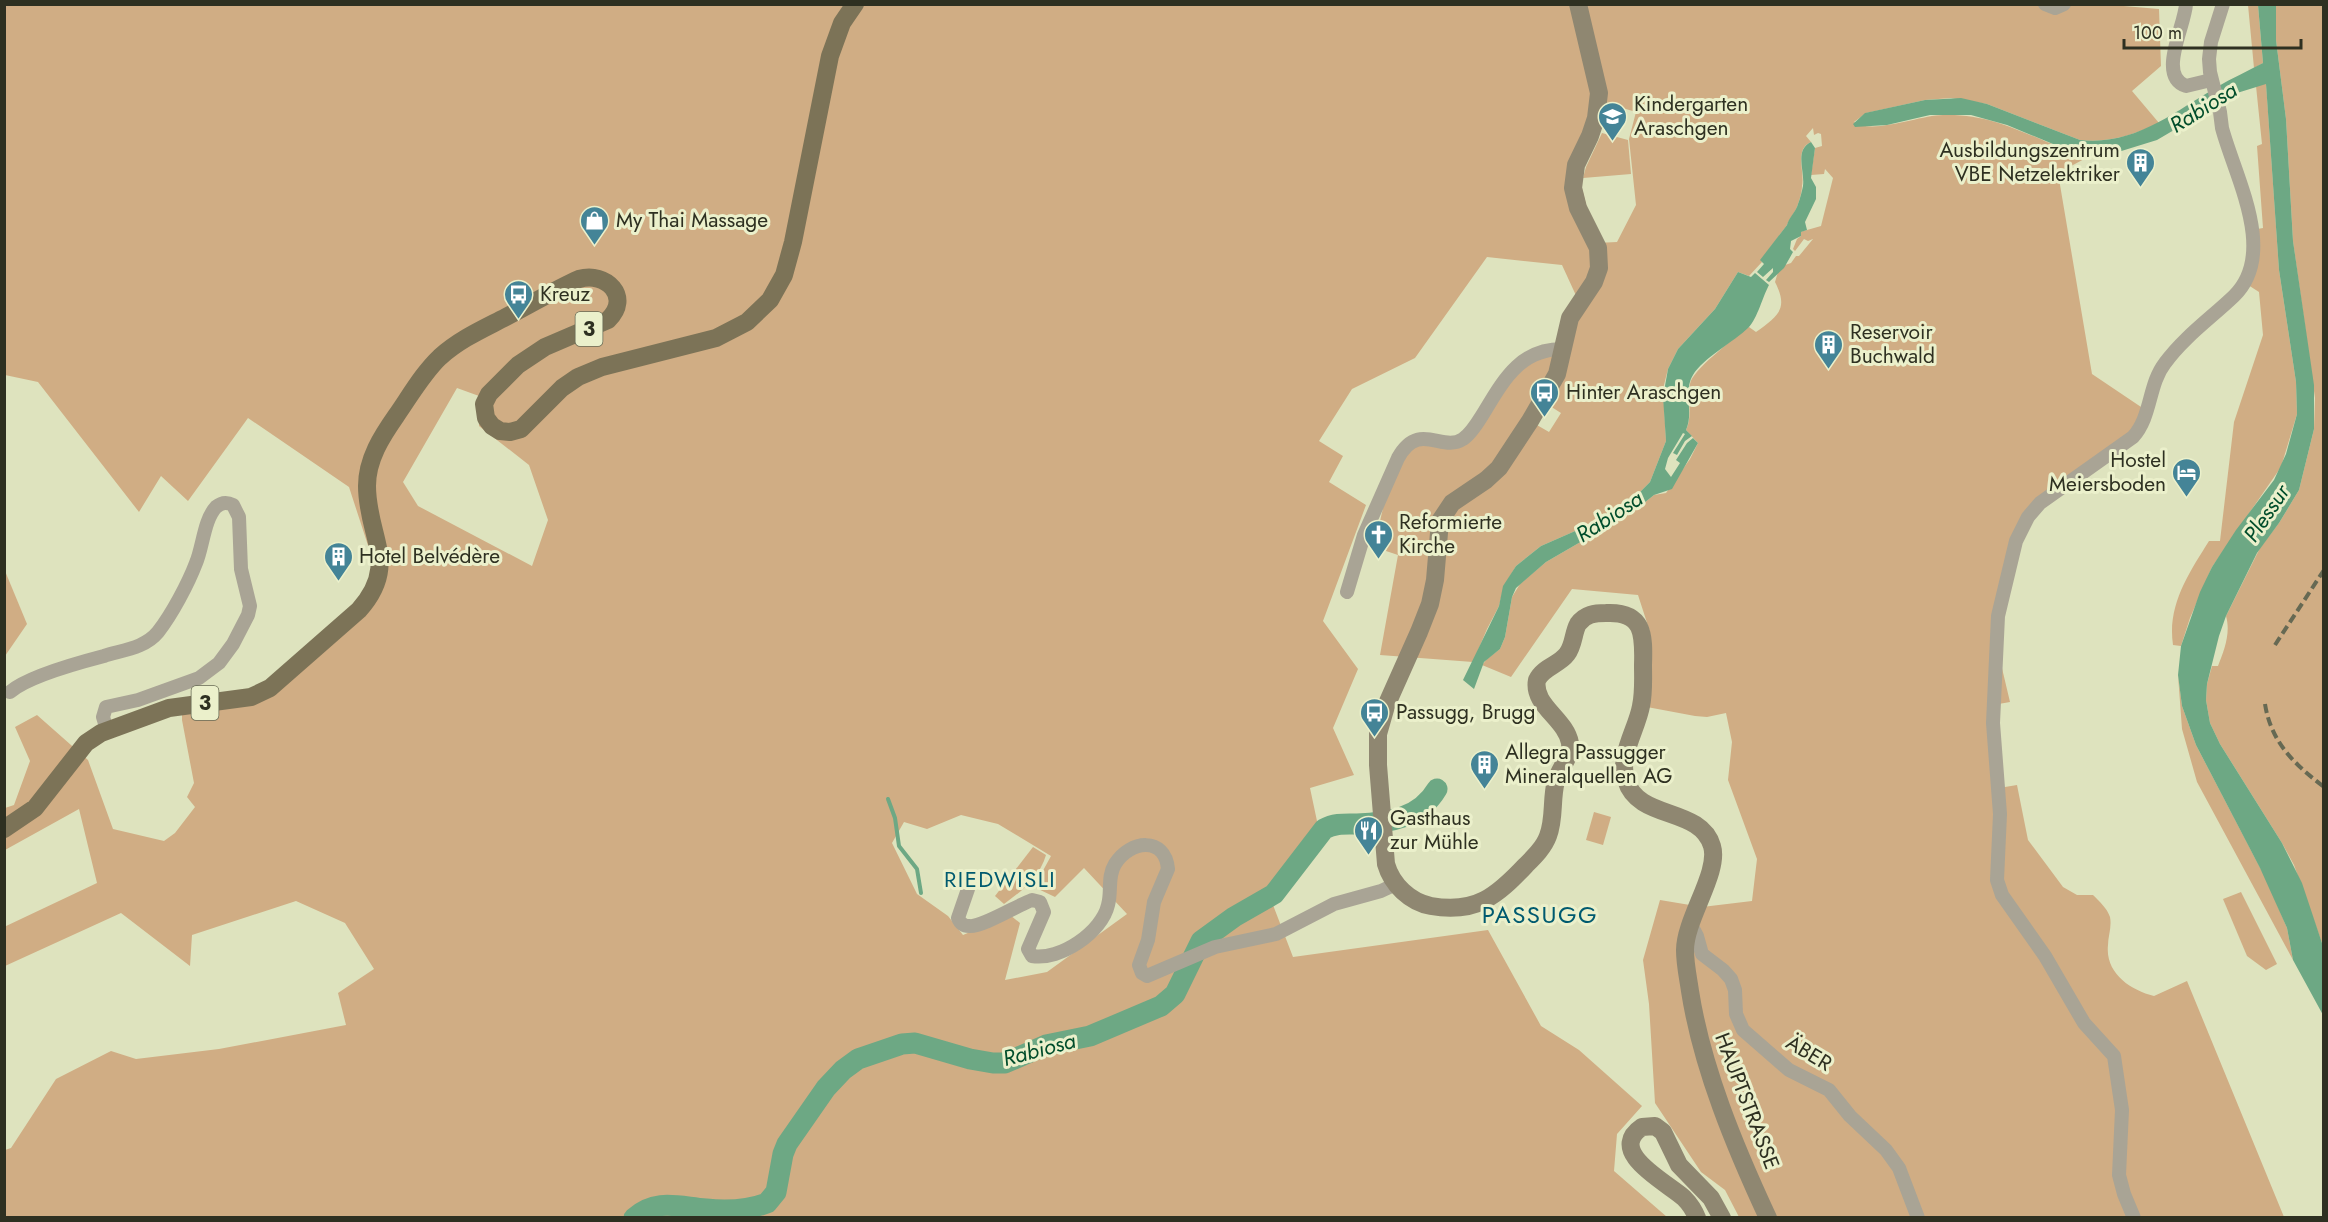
<svg xmlns="http://www.w3.org/2000/svg" width="2328" height="1222" font-family="Jost,sans-serif">
<style>
.green{fill:#d0ad84;fill-rule:evenodd}
.water{fill:#6da884}
.lines{fill:none;stroke-linecap:round;stroke-linejoin:round}
.stream{stroke:#6da884;stroke-width:4}
.river{stroke:#6da884;stroke-width:21}
.street{stroke:#a9a495;stroke-width:14}
.secondary{stroke:#8f8771;stroke-width:18}
.primary{stroke:#7c7357;stroke-width:18}
.rail{stroke:#666953;stroke-width:4;stroke-dasharray:9 4.5;stroke-linecap:butt}
.labels{text-anchor:middle;stroke-width:6;stroke-linejoin:round;paint-order:stroke}
.shield{fill:#ebf0cb;stroke:#676a54;stroke-width:1.5}
.shield-label{font-size:20px;font-weight:bold;fill:#2e3021}
.poi-label{font-size:21px;fill:#2e3021;stroke:#ebf0cb;text-anchor:start}
.street-label{font-size:21px;fill:#2e3021;stroke:#ebf0cb}
.water-label{font-size:22px;font-style:italic;fill:#004d2b;stroke:#ebf0cb}
.neighbourhood-label{font-size:22px;letter-spacing:1.5px;fill:#005a6f;stroke:#ebf0cb}
.quarter-label{font-size:24px;letter-spacing:1.5px;fill:#005a6f;stroke:#ebf0cb}
</style>
<rect width="100%" height="100%" fill="#dee3be"/>
<g class="green">
<path d="M2100,4L2159,9L2161,66L2132,91L2159,123C2134,135 2109,143 2080,140L1987,104L1951,98L1925,100L1866,113L1854,122C1873,135 1920,115 1943,115C2000,113 2036,142 2088,157L2058,173L2092,374L2147,411L2143,422L2034,509L1999,608L2001,664L2010,702L1993,705L1999,788L2017,785L2028,840L2063,887L2077,895H2093C2099,901 2107,908 2110,917C2112,927 2108,936 2108,945C2105,973 2130,990 2154,996L2187,981L2284,1217H1739L1725,1190L1701,1172L1655,1103L1649,1004L1643,960L1660,900L1702,907L1752,901L1757,859L1728,780L1732,742L1726,713L1707,717L1695,716L1647,707L1650,632L1638,595L1572,589L1511,677L1482,665L1487,659L1500,649L1505,637L1512,597L1520,584L1546,562L1634,511L1654,495L1666,493L1690,459L1698,443L1686,430C1693,416 1687,399 1690,384C1692,370 1733,340 1745,329L1749,327L1756,332C1778,316 1789,309 1775,282L1778,272L1785,265L1791,263L1796,256H1799L1813,239L1808,241L1804,239L1795,251L1793,249L1797,239L1801,236L1800,232L1821,226L1833,178L1825,169L1824,174L1811,175L1815,148L1822,146L1821,134L1818,133L1814,135L1813,128L1806,136L1811,142C1794,149 1805,172 1802,186C1802,191 1800,199 1798,204C1796,212 1790,217 1787,225L1761,260L1762,262L1749,276L1738,272L1715,309L1678,349L1668,369L1663,389L1666,441L1650,482L1635,497L1582,528L1541,546L1516,566L1504,586L1499,606L1487,629L1473,662L1380,655L1398,555L1386,551L1389,540L1382,537L1380,521L1384,504L1407,446L1456,442L1516,367L1564,348L1579,302L1562,265L1487,257L1415,358L1352,389L1319,441L1343,456L1329,482L1366,505L1323,621L1358,669L1333,728L1354,775L1310,788L1321,840L1273,905L1293,957L1488,930L1541,1026L1579,1050L1642,1106L1617,1134L1614,1171L1667,1217H5V1150L11,1148L56,1079L111,1051L136,1059L219,1049L346,1025L338,993L374,969L345,923L296,901L192,935L190,966L121,913L5,966L4,927L97,883L79,809L5,850V808L14,805L30,761L15,727L37,715L88,760L113,829L164,841L175,833L195,807L187,797L194,783L182,720V698L254,691L360,607L376,570L349,487L248,418L188,501L161,476L139,512L38,382L5,375V5ZM1599,101L1636,112L1629,139L1636,205L1617,242L1596,243L1576,165ZM457,388L479,396V426L529,465L548,520L532,566L418,506L403,482ZM1542,401L1561,413L1549,432L1530,421ZM961,815L998,824L1051,856L1034,887L1055,897L1084,868L1127,914L1047,972L1005,980L1020,923L1010,915L963,935L948,916L917,894L892,843L904,822L927,829Z"/>
<polygon points="2248,5 2258,5 2263,63 2254,68"/>
<path d="M2276,5H2323V946L2294,865L2282,843L2220,744L2210,723L2206,700L2207,684L2212,666H2218C2224,651 2231,633 2226,616L2260,548L2279,523L2299,490L2314,429L2315,398L2293,241L2286,119L2276,40Z"/>
<path d="M2266,83L2279,270L2296,382L2297,414L2281,467L2212,567L2190,618L2181,646L2173,645C2167,605 2189,573 2209,541H2220L2234,422L2263,335L2259,292L2245,283L2252,230L2263,228L2257,146L2262,144L2256,86Z"/>
<polygon points="1602,133 1628,140 1631,174 1583,178 1586,167"/>
<polygon points="5,571 27,624 5,656 4,656"/>
<polygon points="2178,675 2182,706 2196,745 2267,881 2287,928 2293,960 2197,782 2182,729"/>
<polygon points="1594,812 1611,817 1603,845 1586,840"/>
<path d="M1033,847L1046,855C1039,878 1023,890 1004,904L995,896Z"/>
<polygon points="2241,892 2277,964 2266,970 2247,956 2223,899"/>
</g>
<g class="water">
<path d="M2258,5H2276V40L2286,119L2293,241L2314,385V429L2299,490L2279,523L2257,553L2226,616L2219,636L2207,684L2206,700L2210,723L2220,744L2282,843L2302,883L2323,946V1015L2293,960L2287,928L2260,868L2196,745L2182,706L2178,675L2181,646L2200,592L2212,567L2236,530L2274,480L2286,454L2297,414L2296,382L2279,270L2266,84L2237,93L2157,140L2102,157L2077,154L2007,125L1971,115H1930L1887,125L1855,127L1853,124L1865,113L1925,100L1961,98L1987,104L2080,140C2134,146 2174,112 2217,87C2232,78 2248,71 2263,63Z"/>
<path d="M1811,142L1815,148L1811,178L1816,187V199L1805,222L1807,230L1801,232V236L1791,241L1790,249L1793,252L1784,268L1769,282L1766,280L1773,272V268L1763,277L1757,272L1764,264L1760,260L1787,225C1789,217 1796,212 1798,204C1800,199 1802,191 1803,186C1805,171 1794,150 1811,142Z"/>
<path d="M1738,272L1751,277L1755,273L1769,285C1763,296 1757,319 1749,327C1734,342 1703,358 1693,375C1683,391 1694,413 1686,430L1692,436L1685,441L1677,455L1673,453L1685,434L1683,433L1668,458L1665,469L1671,477L1680,463L1676,460L1687,443L1693,438L1698,443L1672,489L1654,495L1634,511L1546,562L1516,588L1512,597L1505,637L1500,649L1484,662L1474,689L1463,680L1499,606L1503,586L1516,566L1541,546L1582,528L1635,497L1650,482L1666,441L1663,397L1668,369L1678,349L1715,309Z"/>
</g>
<g class="lines">
<polyline class="stream" points="888,799 895,818 899,846 917,869 921,893"/>
<path class="river" d="M634,1218C656,1198 679,1207 706,1209C725,1211 748,1210 767,1203L776,1192L783,1154L787,1144L826,1088L843,1070L858,1059L902,1044L915,1043L970,1059L993,1063H1005L1046,1045L1090,1036L1161,1006L1175,994L1201,941L1234,917L1274,894L1324,829C1335,823 1345,824 1357,824C1389,823 1420,818 1437,789"/>
<g class="street">
<polyline points="2045,4 2055,8 2064,4"/>
<path d="M2186,4C2185,26 2157,76 2186,86L2211,80"/>
<path d="M1347,592L1364,535L1398,458C1419,420 1442,453 1463,439C1471,434 1478,422 1483,414C1503,381 1520,348 1564,349"/>
<path d="M10,692C27,677 81,662 104,656C123,650 145,648 158,632C172,614 188,584 196,563C203,546 204,520 216,507C222,502 227,502 233,505L239,517L241,569L250,606L248,615L233,644L219,663L199,678L138,700L106,707L103,717L107,730"/>
<path d="M968,889L958,918C960,923 963,926 969,926C981,928 1018,905 1032,900L1040,902L1044,912L1028,949L1032,956C1060,961 1102,932 1108,905C1112,891 1107,877 1115,864C1130,840 1165,836 1168,869L1154,902L1148,940L1139,965L1142,973L1147,976L1215,947L1276,934L1334,904L1381,891L1396,884"/>
<polyline points="1690,923 1697,936 1702,954 1723,970 1731,979 1735,990 1736,1014 1743,1030 1789,1070 1829,1090 1850,1116 1886,1150 1899,1168 1918,1218"/>
<path d="M2134,1218L2124,1194L2119,1175L2122,1110L2114,1056L2084,1023L2045,956L2002,895L1997,880L2000,814L1993,723L1998,616L2016,541L2028,517L2040,503L2133,437C2152,416 2148,385 2165,363C2184,337 2211,318 2234,296C2278,253 2235,177 2222,128L2220,112L2210,72L2209,59L2211,42L2223,4"/>
</g>
<g class="secondary">
<path d="M1578,4L1599,93L1596,118L1590,136L1576,165L1573,188L1578,208L1598,248L1599,268L1594,282L1570,318L1557,374L1530,421L1499,468L1486,480L1452,503L1440,521L1435,580L1430,604L1419,632L1386,706L1378,734V765L1386,864C1392,885 1410,902 1431,906C1476,914 1497,896 1526,865C1535,856 1544,847 1548,836C1555,818 1551,799 1556,781C1559,769 1572,756 1570,743C1566,719 1532,705 1537,680C1543,667 1559,665 1567,654C1574,645 1573,633 1578,624C1585,614 1595,613 1606,613C1644,611 1644,635 1643,665C1643,679 1644,692 1641,706C1637,729 1618,756 1626,780C1638,821 1700,806 1712,846C1720,872 1685,919 1685,950C1685,964 1688,977 1690,991C1702,1068 1735,1147 1768,1218"/>
<path d="M1697,1218C1694,1210 1690,1204 1684,1198C1668,1183 1605,1152 1642,1127L1655,1126L1663,1132L1679,1165L1711,1198L1722,1218"/>
</g>
<path class="primary" d="M4,829L35,808L86,743L101,733L169,708L251,697L270,688L359,610C400,564 367,537 367,486C367,459 382,436 396,416C410,396 423,373 440,357C460,339 483,329 506,317C530,305 554,290 579,279C606,271 632,297 608,320L545,347L518,365L489,394L484,404L486,418L492,426L500,431L510,432L521,429L562,388L578,377L602,367L716,338L747,322L770,300L784,275L793,242L830,56L842,23L855,4"/>
<g class="rail">
<polyline points="2275,645 2324,570"/>
<path d="M2265,704C2271,742 2294,764 2324,787"/>
</g>
</g>
<defs>
<symbol id="school-pin" viewBox="-11 -11 22 30"><path d="M0 17L-7.5 6A9.5 9.5 0 1 1 7.5 6Z" fill="#448497" stroke="#ebf0cb"/><path d="M0-5L7-2L0 1L-7-2ZM-4 1L0 2.5L4 1V4Q0 6-4 4Z" fill="#fff"/></symbol>
<symbol id="building-pin" viewBox="-11 -11 22 30"><path d="M0 17L-7.5 6A9.5 9.5 0 1 1 7.5 6Z" fill="#448497" stroke="#ebf0cb"/><path d="M-4-6H4V6H1V3H-1V6H-4ZM-2.5-4.3h1.7v1.8h-1.7ZM.8-4.3h1.7v1.8H.8ZM-2.5-1h1.7V.8h-1.7ZM.8-1h1.7V.8H.8Z" fill="#fff"/></symbol>
<symbol id="shop-pin" viewBox="-11 -11 22 30"><path d="M0 17L-7.5 6A9.5 9.5 0 1 1 7.5 6Z" fill="#448497" stroke="#ebf0cb"/><path d="M-5-2.5h2.3a2.7 3.5 0 0 1 5.4 0H5L5.5 6h-11ZM-1.5-2.5h3a1.5 2.3 0 0 0-3 0Z" fill="#fff"/></symbol>
<symbol id="bus-pin" viewBox="-11 -11 22 30"><path d="M0 17L-7.5 6A9.5 9.5 0 1 1 7.5 6Z" fill="#448497" stroke="#ebf0cb"/><path d="M-5-6H5V4H4V6H2V4H-2V6H-4V4H-5ZM-3.5-4V0h7V-4ZM-3.5 1.2v1.5H-2V1.2ZM2 1.2v1.5H3.5V1.2Z" fill="#fff"/></symbol>
<symbol id="hotel-pin" viewBox="-11 -11 22 30"><path d="M0 17L-7.5 6A9.5 9.5 0 1 1 7.5 6Z" fill="#448497" stroke="#ebf0cb"/><path d="M-6-4.5h1.5V1H6V5H4.5V3h-9V5H-6ZM-4 0a1.8 1.8 0 1 1 3.6 0ZM.5 0V-2.5h3Q6-2.5 6 0Z" fill="#fff"/></symbol>
<symbol id="church-pin" viewBox="-11 -11 22 30"><path d="M0 17L-7.5 6A9.5 9.5 0 1 1 7.5 6Z" fill="#448497" stroke="#ebf0cb"/><path d="M-1.2-6h2.4v3.5h3.3v2.4h-3.3V6h-2.4V-.1h-3.3v-2.4h3.3Z" fill="#fff"/></symbol>
<symbol id="restaurant-pin" viewBox="-11 -11 22 30"><path d="M0 17L-7.5 6A9.5 9.5 0 1 1 7.5 6Z" fill="#448497" stroke="#ebf0cb"/><path d="M-5-6h1v4h1v-4h1v4h1v-4h1v5L-1.5 .5V6h-2V.5L-5-1ZM5-6V6H3V1.5H1.5Q1.5-4 5-6Z" fill="#fff"/></symbol>
</defs>
<g fill-rule="evenodd">
<use href="#school-pin" x="1596" y="100" width="33" height="45"/>
<use href="#building-pin" x="2124" y="146" width="33" height="45"/>
<use href="#shop-pin" x="578" y="204" width="33" height="45"/>
<use href="#bus-pin" x="502" y="278" width="33" height="45"/>
<use href="#building-pin" x="1812" y="328" width="33" height="45"/>
<use href="#bus-pin" x="1528" y="376" width="33" height="45"/>
<use href="#hotel-pin" x="2170" y="456" width="33" height="45"/>
<use href="#church-pin" x="1362" y="518" width="33" height="45"/>
<use href="#building-pin" x="322" y="540" width="33" height="45"/>
<use href="#bus-pin" x="1358" y="696" width="33" height="45"/>
<use href="#building-pin" x="1468" y="748" width="33" height="45"/>
<use href="#restaurant-pin" x="1352" y="814" width="33" height="45"/>
</g>
<g class="labels">
<g class="shield">
<rect x="575.5" y="312" width="27" height="34" rx="4.5"/>
<rect x="191.5" y="686" width="27" height="34" rx="4.5"/>
</g>
<g class="shield-label">
<text x="589" y="336">3</text>
<text x="205" y="710">3</text>
</g>
<g class="poi-label">
<text x="1634" y="111">Kindergarten<tspan x="1634" dy="24">Araschgen</tspan></text>
<text x="2120" y="157" text-anchor="end">Ausbildungszentrum<tspan x="2120" dy="24">VBE Netzelektriker</tspan></text>
<text x="616" y="227">My Thai Massage</text>
<text x="540" y="301">Kreuz</text>
<text x="1850" y="339">Reservoir<tspan x="1850" dy="24">Buchwald</tspan></text>
<text x="1566" y="399">Hinter Araschgen</text>
<text x="2166" y="467" text-anchor="end">Hostel<tspan x="2166" dy="24">Meiersboden</tspan></text>
<text x="1399" y="529">Reformierte<tspan x="1399" dy="24">Kirche</tspan></text>
<text x="359" y="563">Hotel Belvédère</text>
<text x="1396" y="719">Passugg, Brugg</text>
<text x="1505" y="759">Allegra Passugger<tspan x="1505" dy="24">Mineralquellen AG</tspan></text>
<text x="1390" y="825">Gasthaus<tspan x="1390" dy="24">zur Mühle</tspan></text>
</g>
<g class="street-label">
<text transform="translate(1809 1053) rotate(31)" y="7">ÄBER</text>
<text transform="translate(1747 1101) rotate(69)" y="7">HAUPTSTRASSE</text>
</g>
<g class="water-label">
<text transform="translate(2203 107) rotate(-32)" y="8">Rabiosa</text>
<text transform="translate(2266 513) rotate(-56)" y="8">Plessur</text>
<text transform="translate(1609 516) rotate(-33)" y="8">Rabiosa</text>
<text transform="translate(1039 1049) rotate(-15)" y="8">Rabiosa</text>
</g>
<g class="neighbourhood-label">
<text x="1000" y="887">RIEDWISLI</text>
</g>
<g class="quarter-label">
<text x="1540" y="923">PASSUGG</text>
</g>
</g>
<rect width="2328" height="1222" fill="none" stroke="#2e3021" stroke-width="12"/>
<path d="M2124 39v9h177v-9" fill="none" stroke="#2e3021" stroke-width="3"/>
<text x="2133" y="39" font-size="18" fill="#2e3021" stroke="#ebf0cb" stroke-width="4.5" paint-order="stroke">100 m</text>
</svg>
